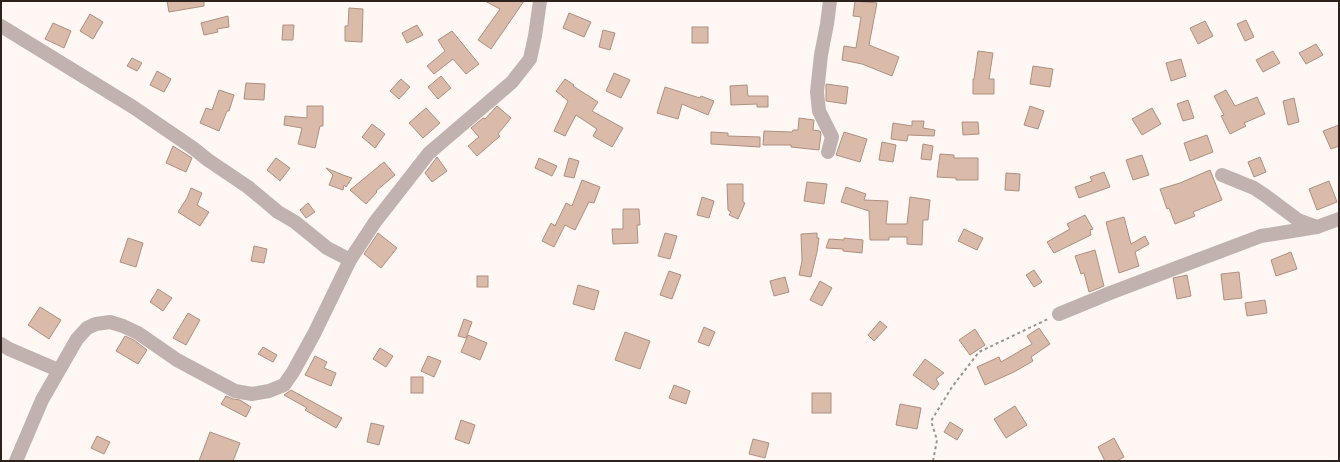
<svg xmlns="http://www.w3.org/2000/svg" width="1340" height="462" font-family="'Work Sans',sans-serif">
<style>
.building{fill:#dabaa8;stroke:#af9080}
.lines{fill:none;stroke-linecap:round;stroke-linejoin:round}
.path{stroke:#9d948e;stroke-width:2;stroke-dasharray:3 3;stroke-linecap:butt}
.minor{stroke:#c2b2af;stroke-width:14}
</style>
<rect width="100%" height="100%" fill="#fef7f3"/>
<g class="building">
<polygon points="167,1 204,1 204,6 169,12"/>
<polygon points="485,1 524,1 491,49 478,40 500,9"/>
<polygon points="855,1 877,3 869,45 899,57 892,76 862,64 842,60 844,46 856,48 861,17 853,16"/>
<polygon points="349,8 363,9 362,42 345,41 345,26 348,26"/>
<polygon points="569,13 591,22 584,37 563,28"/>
<polygon points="90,14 103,22 93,39 80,31"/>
<polygon points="228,16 229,27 217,29 218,32 204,35 201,23"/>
<polygon points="1246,20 1254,37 1245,41 1237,24"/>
<polygon points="1205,21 1213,36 1198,44 1190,28"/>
<polygon points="53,23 71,31 64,48 45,39"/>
<polygon points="283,25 294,25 293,40 282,40"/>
<polygon points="417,25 423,35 407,43 402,33"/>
<rect x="692" y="27" width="16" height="16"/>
<polygon points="603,30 615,33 610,50 599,47"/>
<polygon points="452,31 479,64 466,74 453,59 434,74 427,66 445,51 438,40"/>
<polygon points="1316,44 1323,55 1306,64 1299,53"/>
<polygon points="978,51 993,53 989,79 994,79 994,94 973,94 973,79 974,79"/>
<polygon points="1273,51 1280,63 1263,72 1256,60"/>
<polygon points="132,58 142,63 137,71 127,66"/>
<polygon points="1181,59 1186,76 1171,81 1166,63"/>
<polygon points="1033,66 1053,69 1050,87 1030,84"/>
<polygon points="157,71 171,79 164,92 150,85"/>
<polygon points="614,73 630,80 621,98 606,91"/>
<polygon points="441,76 451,88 438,99 428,87"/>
<polygon points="401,79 410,87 399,99 390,91"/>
<polygon points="565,79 574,85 573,86 598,102 592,111 623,128 612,147 593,136 597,129 576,115 565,136 554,131 568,101 556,91"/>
<polygon points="246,83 265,84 264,100 244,99"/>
<polygon points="826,84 848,87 846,104 826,101"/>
<polygon points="747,85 748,96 768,96 768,107 757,107 757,104 731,105 730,86"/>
<polygon points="665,87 700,98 701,96 714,101 708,115 682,104 678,119 657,113"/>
<polygon points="219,90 234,95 229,111 227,111 219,131 200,123 206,108 212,110"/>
<polygon points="1226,90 1235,106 1257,97 1265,114 1244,123 1246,126 1230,134 1221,116 1224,115 1214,96"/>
<polygon points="1294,98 1299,122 1288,125 1283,101"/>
<polygon points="1188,100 1194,118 1183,121 1177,104"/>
<polygon points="307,106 323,106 323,126 320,126 315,148 298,144 302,128 284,125 285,116 307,118"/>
<polygon points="497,106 511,118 498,134 500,136 477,156 468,146 479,137 471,128 483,118 485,119"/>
<polygon points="1030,106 1044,111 1038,129 1024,125"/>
<polygon points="426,108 440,123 423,138 409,123"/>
<polygon points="1152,108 1161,124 1142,135 1132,119"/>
<polygon points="799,118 814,120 813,130 820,131 821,134 819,150 791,147 791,145 763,145 764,131 792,132 793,130 798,130"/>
<polygon points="912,121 924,121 923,128 935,130 934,136 908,135 907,141 891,139 893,123 912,126"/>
<polygon points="962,122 978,122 979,134 963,135"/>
<polygon points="372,124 385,134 375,148 362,137"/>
<polygon points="1339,125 1339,146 1331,149 1323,131"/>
<polygon points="711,132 728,133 728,136 760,137 760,147 711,144"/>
<polygon points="844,132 867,139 860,162 836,155"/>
<polygon points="1207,135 1213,152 1190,161 1184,143"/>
<polygon points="882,142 896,145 893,162 879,160"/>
<polygon points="923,144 933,146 931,160 921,159"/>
<polygon points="173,146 192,158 186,172 166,163"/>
<polygon points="940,154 954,155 954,158 978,158 978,180 956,180 956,178 937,177"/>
<polygon points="1142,155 1149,175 1133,180 1126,160"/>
<polygon points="437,157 447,171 432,182 425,173"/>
<polygon points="1260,157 1266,172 1254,177 1248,162"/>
<polygon points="276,158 290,168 280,181 267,170"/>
<polygon points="539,158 557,166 552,176 535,168"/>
<polygon points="569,158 579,161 574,178 564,176"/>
<polygon points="384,162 395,175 376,191 377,192 366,204 350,190"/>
<polygon points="326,168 343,175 352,178 346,187 344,185 343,190 329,185 333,175"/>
<polygon points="1210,170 1222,200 1193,212 1195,216 1175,224 1169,208 1167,209 1160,189 1180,183"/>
<polygon points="1104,172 1110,187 1079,198 1075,187 1092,181 1090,177"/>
<polygon points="1006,173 1020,174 1019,191 1005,190"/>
<polygon points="582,180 600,187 594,203 589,202 575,230 565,225 554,247 542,241 551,223 555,226 566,203 572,206"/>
<polygon points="1329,181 1337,202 1317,210 1309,189"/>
<polygon points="807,182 827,184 824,204 804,201"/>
<polygon points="727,184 743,184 743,202 745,203 738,219 729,215 731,212 728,210"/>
<polygon points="846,187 866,194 864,200 888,201 886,224 907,224 910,197 930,200 928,220 923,220 922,245 907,244 907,237 889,237 889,240 870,240 869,211 841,202"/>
<polygon points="191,188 202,193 197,205 209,212 200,226 178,212 187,198"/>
<polygon points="702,197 714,201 709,218 697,215"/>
<polygon points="308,203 315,212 306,218 300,210"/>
<polygon points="623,209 639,209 640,225 637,225 638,243 613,244 612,229 623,229"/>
<polygon points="1085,215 1093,229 1090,230 1091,235 1054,253 1047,242 1070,229 1067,224"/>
<polygon points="1124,217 1131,244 1145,236 1149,244 1135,252 1139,266 1119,273 1106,222"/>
<polygon points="964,229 983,238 977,250 958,241"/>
<polygon points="378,233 397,248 381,268 364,254"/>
<polygon points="665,233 677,236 670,259 658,256"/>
<polygon points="817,233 817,238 819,238 817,252 811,277 799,275 802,261 801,234"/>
<polygon points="128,238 143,243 136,267 120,262"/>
<polygon points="844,238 863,240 862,253 843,251 843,249 826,248 829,239 844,240"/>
<polygon points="254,246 267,249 264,263 251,261"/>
<polygon points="1095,250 1104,286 1089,292 1084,273 1081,274 1075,256"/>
<polygon points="1291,252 1297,269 1276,276 1271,260"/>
<polygon points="1034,270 1042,282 1034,287 1026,275"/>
<polygon points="669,271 681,275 672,299 660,295"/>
<polygon points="1239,272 1242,298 1224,300 1221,274"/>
<polygon points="1187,275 1191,296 1177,299 1173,278"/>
<rect x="477" y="276" width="11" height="11"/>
<polygon points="785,277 789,292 774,296 770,281"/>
<polygon points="820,281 832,288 822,306 810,300"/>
<polygon points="578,285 599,291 594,310 573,304"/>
<polygon points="158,289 172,298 163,311 150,302"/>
<polygon points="1265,300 1267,313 1247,316 1245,303"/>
<polygon points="40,307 61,320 49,339 28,325"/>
<polygon points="188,313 200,320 186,345 173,338"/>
<polygon points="464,319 472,322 466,338 458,336"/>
<polygon points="880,321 887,327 874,341 868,335"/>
<polygon points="704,327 715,332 709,346 698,342"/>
<polygon points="1039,328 1050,344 1031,357 1033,361 1014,372 985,385 977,367 999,357 1001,362 1032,344 1027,336"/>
<polygon points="975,329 985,345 970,355 959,340"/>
<polygon points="625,332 650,341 640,369 615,360"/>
<polygon points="468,335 487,343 480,360 461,352"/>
<polygon points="125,336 134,340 147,350 138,364 116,351"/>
<polygon points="263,347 277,355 273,362 258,354"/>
<polygon points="380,348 393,356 386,367 373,359"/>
<polygon points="315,356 327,362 324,368 336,373 331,386 305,375"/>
<polygon points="428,356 441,361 434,377 421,371"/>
<polygon points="925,359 944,373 936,379 939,384 934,390 913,375"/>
<rect x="411" y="377" width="12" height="16"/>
<polygon points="674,385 690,391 686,404 669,398"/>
<polygon points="291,390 342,418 336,428 305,410 307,408 284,395"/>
<rect x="812" y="393" width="19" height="20"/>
<polygon points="226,396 233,399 240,400 251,407 246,417 221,404"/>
<polygon points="900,404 921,408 917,429 896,425"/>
<polygon points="1015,406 1027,425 1006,438 994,419"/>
<polygon points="461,420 475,425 469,444 455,439"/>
<polygon points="950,422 963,430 957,440 944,432"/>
<polygon points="371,423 384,426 379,445 367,442"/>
<polygon points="210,432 240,443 233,461 199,461"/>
<polygon points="97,436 110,442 104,454 91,448"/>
<polygon points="1114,438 1124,457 1117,461 1105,461 1098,447"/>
<polygon points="753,439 769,443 765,458 749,454"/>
</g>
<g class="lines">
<polyline class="path" points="933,461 937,440 931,421 952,387 979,352 1048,319"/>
<g class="minor">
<polyline points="1,26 133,107 193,148 208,160 248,187 278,212 295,222 327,248 350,260"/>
<polyline points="828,152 832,137 819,111 817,92 821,55 827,24 830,1"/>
<polyline points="1222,175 1254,188 1266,196 1298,220 1317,227 1339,219"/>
<polyline points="1059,314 1110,293 1261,236 1317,227"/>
<polyline points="1,344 9,349 58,370"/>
<polyline points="16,461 42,400 77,339 87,328 96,324 110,322 123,326 138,333 177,360 235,391 252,394 269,391 284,385 293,372 314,334 350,260 375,222 429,153 512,82 530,59 535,36 540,1"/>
</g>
</g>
<rect width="1340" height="462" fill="none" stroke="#2e231c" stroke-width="4"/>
</svg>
